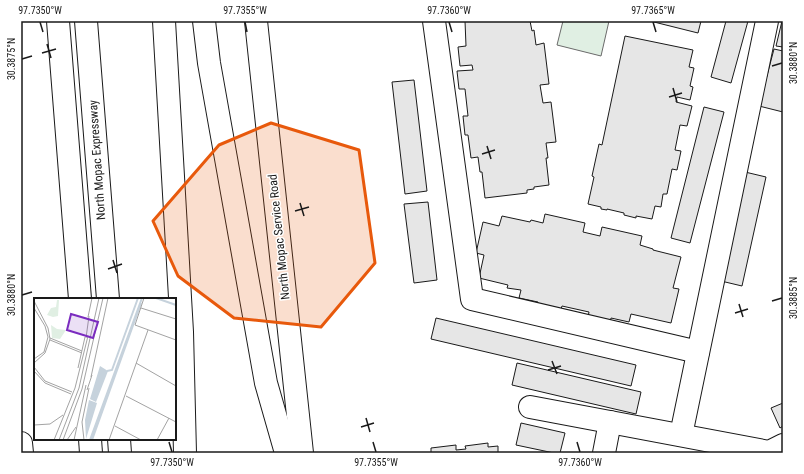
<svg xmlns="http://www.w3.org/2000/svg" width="804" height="474" font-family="'Roboto Condensed',sans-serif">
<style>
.green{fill:#e0efe3;stroke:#6a6a6a}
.building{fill:#e6e6e6;stroke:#1a1a1a}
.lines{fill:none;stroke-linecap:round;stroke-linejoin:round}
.minor-casing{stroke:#1a1a1a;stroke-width:24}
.major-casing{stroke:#1a1a1a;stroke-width:24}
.highway-casing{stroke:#1a1a1a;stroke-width:24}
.minor{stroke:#fff;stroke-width:22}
.major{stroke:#fff;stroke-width:22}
.highway{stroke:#fff;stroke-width:22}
.marked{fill:#e8590c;fill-opacity:0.2;stroke:#e8590c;stroke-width:3;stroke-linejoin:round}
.ticks{fill:none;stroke:#1a1a1a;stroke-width:1.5}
.labels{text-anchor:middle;stroke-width:3;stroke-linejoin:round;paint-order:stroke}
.street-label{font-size:12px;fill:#1a1a1a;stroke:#fff}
.inset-river{fill:none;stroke:#c6d2dc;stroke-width:2}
.inset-road{fill:none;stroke:#a3a3a3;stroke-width:1}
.view{fill:#7b2cbf;fill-opacity:0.15;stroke:#7b2cbf;stroke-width:2}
.inset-edge{fill:none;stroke:#1a1a1a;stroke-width:2}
.neatline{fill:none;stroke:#1a1a1a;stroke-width:1.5}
.ticks-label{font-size:10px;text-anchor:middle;fill:#1a1a1a}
</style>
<rect width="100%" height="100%" fill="#fff"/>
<polygon class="green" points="563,21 609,21 601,56 557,45"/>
<g class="building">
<polygon points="465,21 530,21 532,31 534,30 536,45 544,43 549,84 540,85 543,103 551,102 556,142 546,143 548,158 546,158 549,185 534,187 534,189 527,190 527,193 485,198 482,172 480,172 478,157 471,158 468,135 465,135 463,116 468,116 465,89 459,89 457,71 473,70 472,65 460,66 458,47 466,46"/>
<polygon points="650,21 701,21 698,33"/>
<polygon points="726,21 748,21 731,83 711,77"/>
<polygon points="782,21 783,21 783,47 776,46"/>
<polygon points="625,36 693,50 689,67 694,68 690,86 693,87 690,100 677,97 676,102 692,106 687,126 680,125 675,150 681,151 677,170 672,169 667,194 663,194 661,207 655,206 652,219 636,216 636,218 624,215 624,213 607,209 607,210 601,209 601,207 588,204 594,177 592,176 599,144 602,145"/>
<polygon points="774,49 783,51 783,112 759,106"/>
<polygon points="414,80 427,191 405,194 392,82"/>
<polygon points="704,107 724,112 690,243 671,238"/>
<polygon points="745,172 766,177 742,286 721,281"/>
<polygon points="428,202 437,280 414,283 404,204"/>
<polygon points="545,214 585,223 583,232 600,236 602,227 642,236 640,245 653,249 653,250 681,257 673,288 679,289 671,323 631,314 629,322 611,318 610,323 588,317 589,312 562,306 560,312 537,307 538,302 519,298 521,290 507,288 508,285 479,278 484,255 476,253 483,222 499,226 502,216 530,222 531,220 543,223"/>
<polygon points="436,318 636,365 631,386 431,339"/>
<polygon points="517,363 641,392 636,414 512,385"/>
<polygon points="783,403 783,426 780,428 771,408"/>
<polygon points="521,423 565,433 560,453 554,453 516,445"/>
<polygon points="488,443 488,447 498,446 498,453 431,453 431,448 456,445 456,450 466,449 465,446"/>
</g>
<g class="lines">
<defs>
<g id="minor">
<polyline points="434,21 472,299 698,352"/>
<polyline points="530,407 769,452 783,445"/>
<polyline points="681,435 767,21"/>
<polyline points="604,453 610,422"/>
</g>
<polyline id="major" points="256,21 302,453"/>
<g id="highway">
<polyline points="58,21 80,299"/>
<polyline points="86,21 108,299"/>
<polyline points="164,21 182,332 185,453"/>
<polyline points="204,21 209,63 266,383 286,453"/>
<polyline points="90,439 91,453"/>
<polyline points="119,439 120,453"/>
<polyline points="21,443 22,453"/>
</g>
</defs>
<use href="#minor" class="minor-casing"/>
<use href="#major" class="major-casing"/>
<use href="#highway" class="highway-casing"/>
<use href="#minor" class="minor"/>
<use href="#major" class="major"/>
<use href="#highway" class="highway"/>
</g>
<path class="marked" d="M271,123L359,150L375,263L321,327L234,318L178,276L153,221L219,145Z"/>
<path class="ticks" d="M40,22L43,32M245,22L247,32M449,22L452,32M653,22L656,32M47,44L51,58M42,53L56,49M22,59L32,56M772,66L782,63M673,88L677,102M669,97L682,93M487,146L491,159M482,154L495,150M300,203L304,216M295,211L309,207M113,260L117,273M108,269L122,264M22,295L32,292M772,301L782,298M739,304L743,317M735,313L748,309M552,361L557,374M548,370L561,366M366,418L370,432M361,427L374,423M169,442L172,452M373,442L376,452M577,442L580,452"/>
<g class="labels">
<g class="street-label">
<text transform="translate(97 160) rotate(-94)" y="4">North Mopac Expressway</text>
<text transform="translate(279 237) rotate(-96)" y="4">North Mopac Service Road</text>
</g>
</g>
<g transform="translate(34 298)">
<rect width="142" height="142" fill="#fff"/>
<path d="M23,2H25L24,18L19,19L13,17L17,10L22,9ZM17,27L23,31L32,32L26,41L18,40Z" fill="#e0efe3"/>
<path d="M66,68L74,73L62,104L56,101ZM55,102L63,105L52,141L51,122Z" fill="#c6d2dc"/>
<path class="inset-river" d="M122,0L142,7M73,73L78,72L104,0M56,142L108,0M58,142L107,5"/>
<path class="inset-road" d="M110,0L101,27L142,42M0,3L14,30L16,41L11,55L0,65M0,10L11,28L14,39L10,54L0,61M107,10L142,21M54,19L58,0M16,40L48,53M52,40L55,18M16,42L48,55M102,65L142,88M0,69L11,83L38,94M44,70L51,39M0,73L11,85L37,96M57,79L74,0M53,92L58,77M92,98L142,124M0,127L16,126L29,117M81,128L107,142M20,142L41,90L54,38M25,142L45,90L65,0M29,142L48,91L69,0M33,142L42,129M40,142L52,87M50,142L48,124L55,90M75,142L114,32M123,142L135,120"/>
<path class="view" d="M37,16L64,24L59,40L33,32Z"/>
<rect width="142" height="142" class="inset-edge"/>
</g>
<rect width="804" height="474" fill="none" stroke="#ffffff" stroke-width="44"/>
<rect x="22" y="22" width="760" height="430" class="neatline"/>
<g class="ticks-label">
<text x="40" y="14">97.7350°W</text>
<text x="245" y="14">97.7355°W</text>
<text x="449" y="14">97.7360°W</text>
<text x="653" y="14">97.7365°W</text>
<text transform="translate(11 59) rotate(-90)" y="4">30.3875°N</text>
<text transform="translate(793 63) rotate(-90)" y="4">30.3880°N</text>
<text transform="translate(11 295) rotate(-90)" y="4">30.3880°N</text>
<text transform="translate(793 298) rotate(-90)" y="4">30.3885°N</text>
<text x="172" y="466">97.7350°W</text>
<text x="376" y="466">97.7355°W</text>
<text x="580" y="466">97.7360°W</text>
</g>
</svg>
